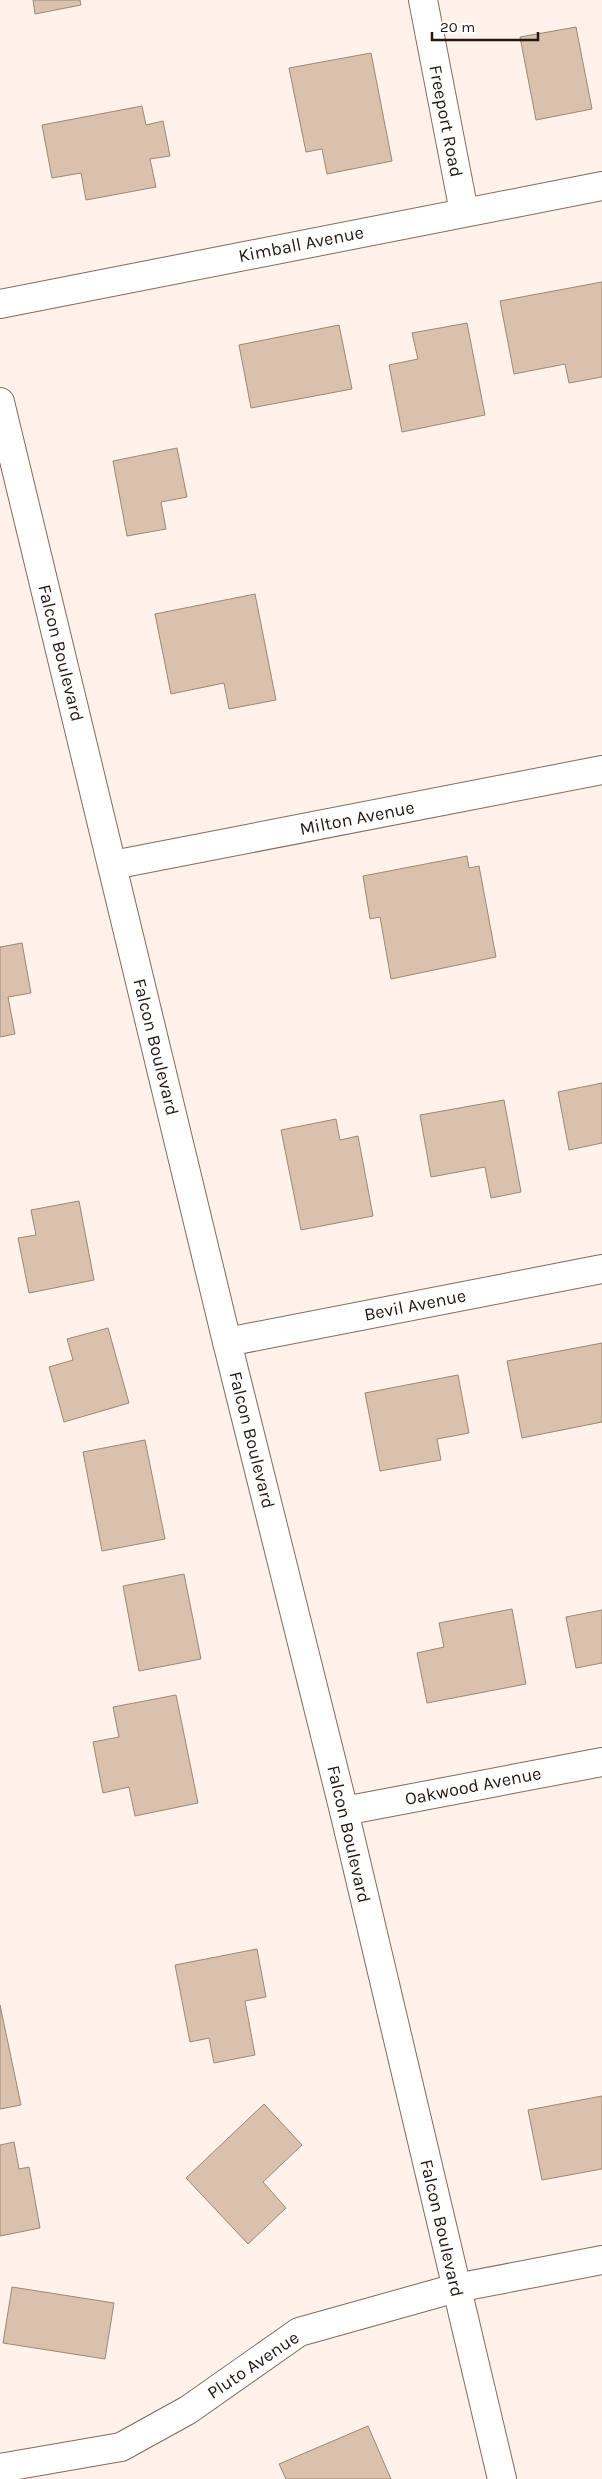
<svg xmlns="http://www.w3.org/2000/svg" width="602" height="2479" font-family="Karla,sans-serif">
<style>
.building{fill:#dac1ad;stroke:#9e8773}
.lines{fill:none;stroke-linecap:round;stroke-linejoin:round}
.street-casing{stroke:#84695b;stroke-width:30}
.street{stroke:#fff;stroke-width:28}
.labels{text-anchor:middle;stroke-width:5;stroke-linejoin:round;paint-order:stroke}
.street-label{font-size:18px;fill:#231813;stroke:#fff}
</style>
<rect width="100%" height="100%" fill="#fef2eb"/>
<g class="building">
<polygon points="33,0 80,0 81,5 35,14"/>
<polygon points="576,27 592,109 536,120 520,37"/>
<polygon points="371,53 392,161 327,174 322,149 306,152 289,68"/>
<polygon points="142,106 146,125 163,121 170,156 150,159 156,187 86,200 81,173 52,178 42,125"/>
<polygon points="602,282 602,377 569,383 565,364 514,374 500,301"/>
<polygon points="467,323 485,415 402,432 389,365 418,359 412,333"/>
<polygon points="339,325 352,389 251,408 239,345"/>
<polygon points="177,448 187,497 161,502 166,529 127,536 113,461"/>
<polygon points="255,594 276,700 229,709 224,683 171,694 155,614"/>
<polygon points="467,856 469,868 479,866 496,957 391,979 380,917 370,919 363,876"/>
<polygon points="22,943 31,993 8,997 15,1034 0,1037 0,947"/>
<polygon points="602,1083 602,1143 569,1150 558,1092"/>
<polygon points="504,1100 521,1192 491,1198 485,1167 431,1177 420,1115"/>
<polygon points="336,1119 340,1140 358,1136 373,1216 301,1230 281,1130"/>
<polygon points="79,1201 94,1280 29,1293 18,1238 36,1235 31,1210"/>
<polygon points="108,1328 129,1403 64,1422 49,1367 73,1360 67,1339"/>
<polygon points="602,1343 602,1422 522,1438 507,1361"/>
<polygon points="458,1375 469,1433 437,1439 441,1460 380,1471 365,1393"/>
<polygon points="145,1440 165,1539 102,1551 83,1452"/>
<polygon points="184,1574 201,1659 139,1671 123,1586"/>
<polygon points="512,1609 526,1684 427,1703 417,1653 444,1647 439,1623"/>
<polygon points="602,1610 602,1663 576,1668 566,1617"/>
<polygon points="176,1695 198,1803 135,1816 129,1787 103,1793 93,1742 119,1737 113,1707"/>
<polygon points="257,1949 266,1997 245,2001 255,2055 214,2063 209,2038 190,2042 175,1965"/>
<polygon points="0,2005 21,2105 0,2109"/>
<polygon points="602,2096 602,2169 542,2180 528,2110"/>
<polygon points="264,2104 302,2145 263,2182 286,2208 248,2244 186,2178"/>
<polygon points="14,2142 19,2169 29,2167 40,2228 0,2236 0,2145"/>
<polygon points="12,2287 114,2303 105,2359 3,2343"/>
<polygon points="368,2426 391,2479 286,2479 279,2464"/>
</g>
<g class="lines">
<defs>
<g id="street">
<polyline points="423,0 464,212"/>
<polyline points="0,304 602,186"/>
<polyline points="0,402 227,1342 344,1811 502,2479"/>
<polyline points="113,865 602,770"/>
<polyline points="227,1342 602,1269"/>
<polyline points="344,1811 602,1762"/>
<polyline points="0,2468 121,2447 188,2410 299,2332 456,2288 602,2260"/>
</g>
</defs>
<use href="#street" class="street-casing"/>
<use href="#street" class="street"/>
</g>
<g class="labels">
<g class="street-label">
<text transform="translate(446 121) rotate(79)" y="6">Freeport Road</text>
<text transform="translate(301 244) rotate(-11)" y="6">Kimball Avenue</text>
<text transform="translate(61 653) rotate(76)" y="6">Falcon Boulevard</text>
<text transform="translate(357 818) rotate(-11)" y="6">Milton Avenue</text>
<text transform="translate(156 1047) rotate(76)" y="6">Falcon Boulevard</text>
<text transform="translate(415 1305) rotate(-11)" y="6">Bevil Avenue</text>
<text transform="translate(252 1440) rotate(76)" y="6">Falcon Boulevard</text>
<text transform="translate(473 1786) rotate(-11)" y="6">Oakwood Avenue</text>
<text transform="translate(349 1834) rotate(77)" y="6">Falcon Boulevard</text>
<text transform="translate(442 2228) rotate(77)" y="6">Falcon Boulevard</text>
<text transform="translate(253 2365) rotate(-34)" y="6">Pluto Avenue</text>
</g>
</g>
<path d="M432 32v8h106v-8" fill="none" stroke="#231813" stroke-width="2.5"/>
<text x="440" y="32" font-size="15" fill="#231813" stroke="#ffffff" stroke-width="4" paint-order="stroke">20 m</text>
</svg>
